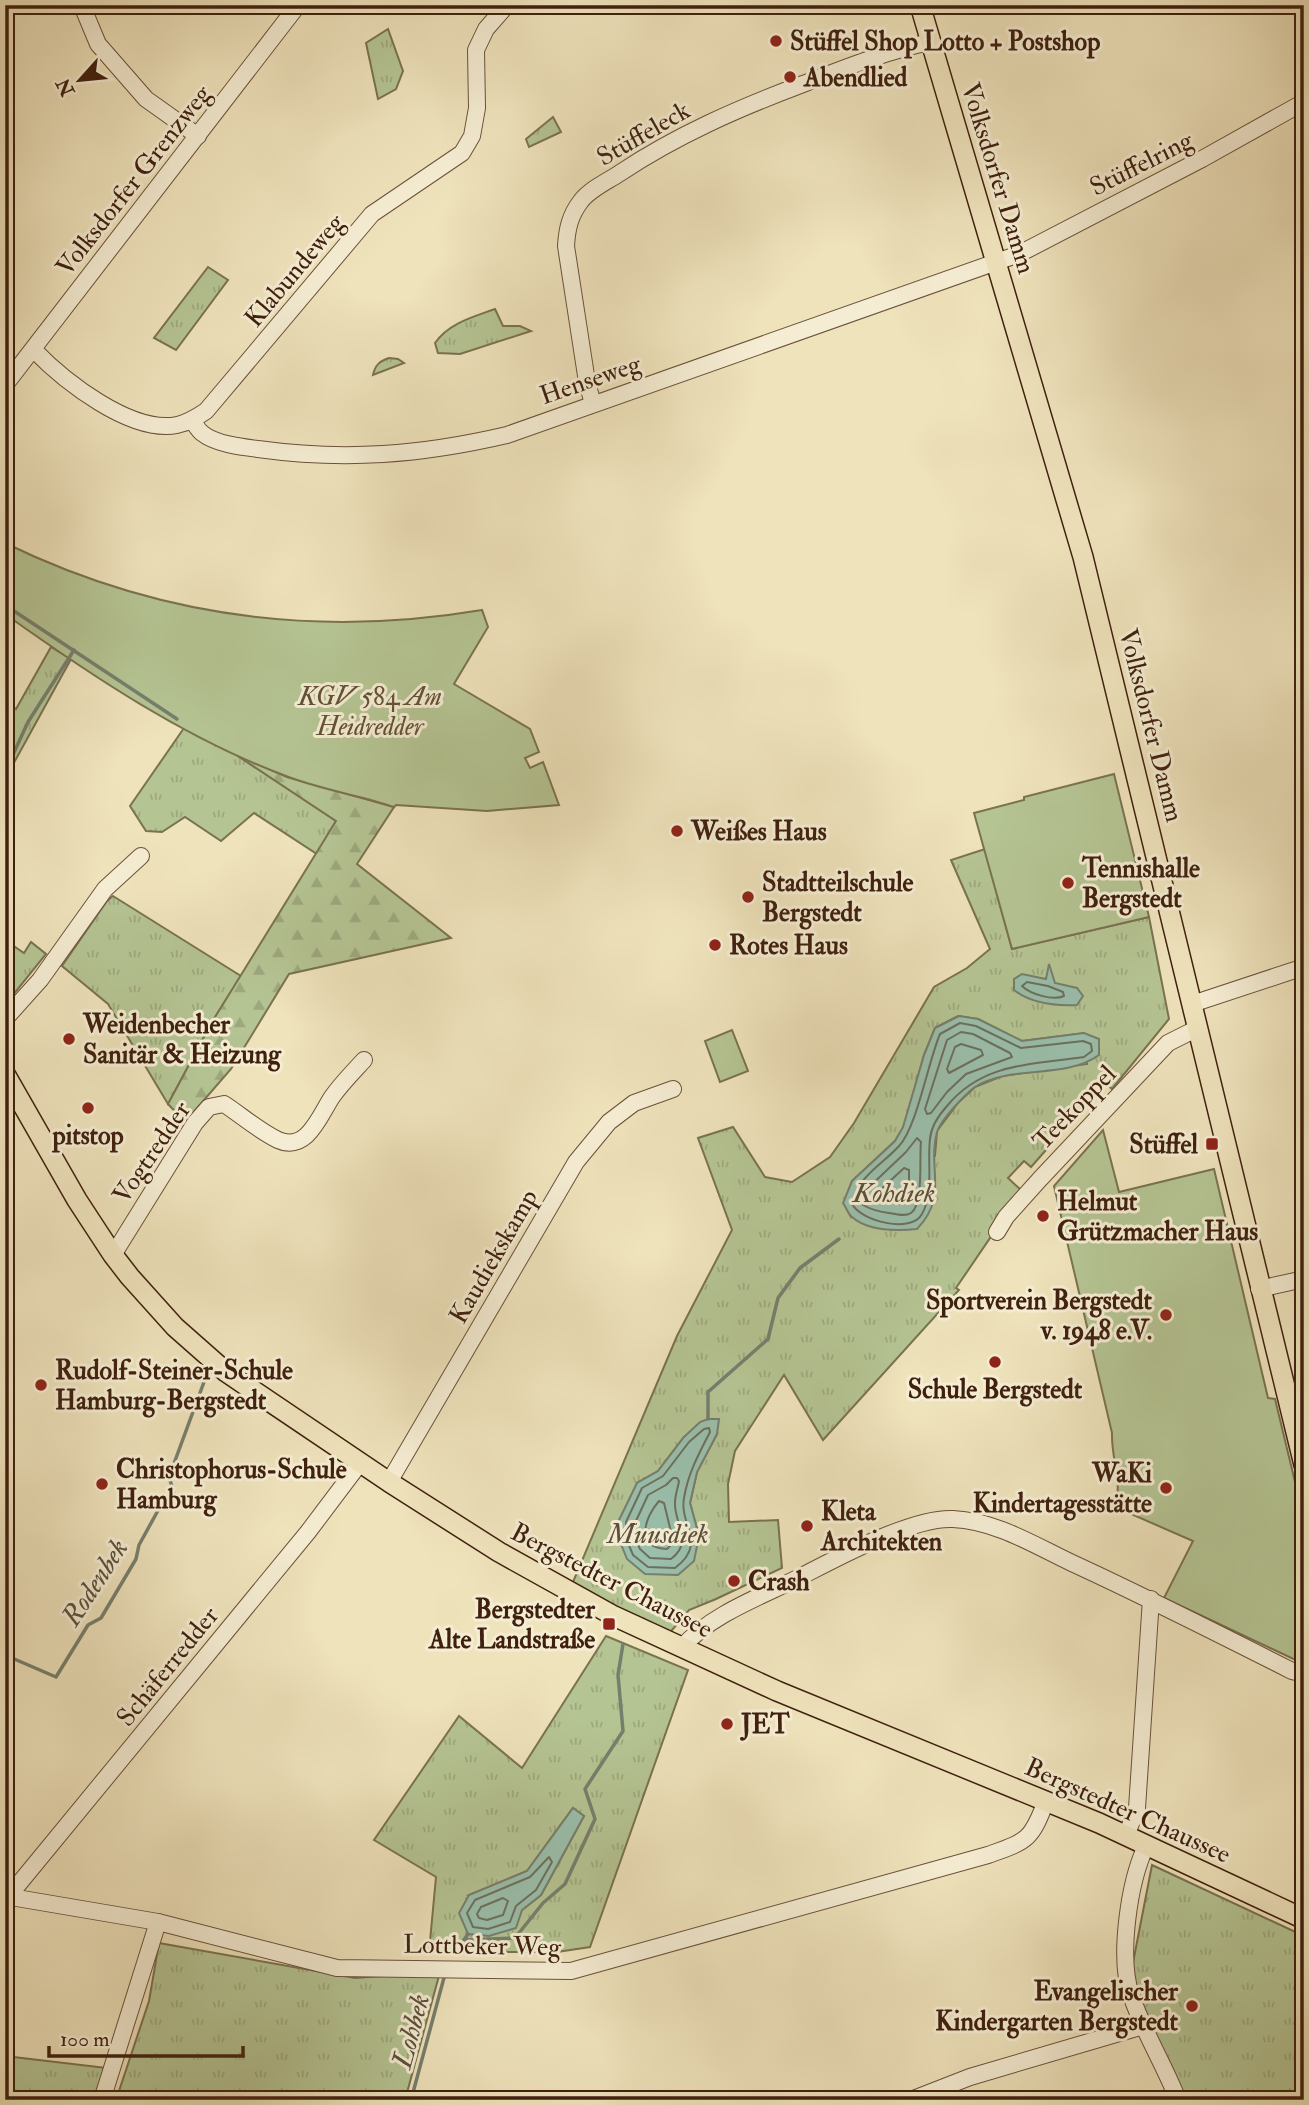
<svg xmlns="http://www.w3.org/2000/svg" width="1309" height="2105" font-family="'IM FELL Double Pica',serif">
<style>
.grass{fill:url(#grass-tufts);stroke:#7a7250;stroke-width:2;fill-rule:evenodd}
.forest{fill:url(#forest-firs);stroke:#7a7250;stroke-width:2}
.garden{fill:#b5c493;stroke:#7a7250;stroke-width:2}
.water{fill:#9abfac;stroke:#767f6d;stroke-width:2}
.lines{fill:none;stroke-linecap:round;stroke-linejoin:round}
.shore{stroke:#6c705d;stroke-width:2}
.stream{stroke:#767f6d;stroke-width:3.5}
.minor-casing{stroke:#6b513a;stroke-width:18}
.major-casing{stroke:#3f200e;stroke-width:22}
.minor{stroke:#f5edd3;stroke-width:16}
.major{stroke:#efe3bc;stroke-width:19}
.poi-dot{fill:#8f2418;stroke:#f5edd3;stroke-width:2.5}
.labels{text-anchor:middle;stroke-width:6;stroke-linejoin:round;paint-order:stroke}
.poi-label{font-size:26px;font-weight:bold;fill:#3f200e;stroke:#f5edd3;text-anchor:start}
.street-label{font-size:26px;fill:#3f200e;stroke:#f5edd3}
.park-label{font-size:26px;font-style:italic;fill:#625136;stroke:#f5edd3}
.water-label{font-size:28px;font-style:italic;fill:#5a503d;stroke:#f5edd3}
</style>
<defs>
<pattern id="grass-tufts" width="24" height="20" patternUnits="userSpaceOnUse" patternTransform="scale(1.75)"><rect width="24" height="20" fill="#b5c493"/><path d="M3 7l-1-3M5 7V3M7 7l1-3M15 17l-1-3M17 17v-4M19 17l1-3" fill="none" stroke="#9da87e"/></pattern>
<pattern id="forest-firs" width="22" height="20" patternUnits="userSpaceOnUse" patternTransform="scale(1.75)"><rect width="22" height="20" fill="#b5c493"/><path d="M5 1l3.5 6h-7zM16 11l3.5 6h-7z" fill="#9da87e"/></pattern>
</defs>
<rect width="100%" height="100%" fill="#efe3bc"/>
<filter id="stains"><feTurbulence type="fractalNoise" baseFrequency=".00286" numOctaves="4"/><feColorMatrix values="0 0 0 0 .2 0 0 0 0 .09 0 0 0 0 .02 0 0 0 .5 -.17"/></filter>
<radialGradient id="worn" r=".72"><stop offset=".6" stop-color="#630" stop-opacity="0"/><stop offset="1" stop-color="#630" stop-opacity=".3"/></radialGradient>
<g class="grass">
<polygon points="388,29 403,71 396,89 378,99 366,43"/>
<polygon points="553,117 561,132 529,147 526,139"/>
<polygon points="208,267 228,280 176,350 154,338"/>
<path d="M495,309L503,326H520L531,331L460,354L438,353L435,343C449,323 473,317 495,309Z"/>
<path d="M389,358L398,359L404,363L373,375C375,365 380,361 389,358Z"/>
<polygon points="51,647 71,659 5,779 5,715 10,705 16,709"/>
<polygon points="184,728 235,754 336,821 317,854 254,813 221,841 185,817 162,832 146,831 130,806"/>
<path d="M985,849L1012,949L1149,917L1169,1019L1112,1089L1105,1083L1031,1167L1024,1161L1008,1178L1022,1191L956,1288L959,1290L823,1440L784,1375L735,1451L728,1484L729,1522L778,1520L782,1568L716,1599L689,1610L667,1636L570,1589L677,1336L732,1230L698,1138L733,1127L765,1177L792,1182L830,1157L854,1123L934,987L967,968L990,949L951,860ZM958,1016L978,1019L1022,1041L1084,1033L1087,1064L1002,1076L975,1087L958,1103L937,1131L935,1156L851,1217L844,1203L852,1181L895,1141L904,1127L924,1055L935,1028ZM717,1434L697,1472L690,1503L699,1536L637,1483L658,1471L684,1437Z"/>
<polygon points="113,896 241,976 212,1022 168,1104 108,1004 62,966 107,901"/>
<polygon points="5,940 24,953 31,942 46,954 5,1005 5,974 10,969 11,956 5,950"/>
<path d="M606,1636L688,1670L590,1947L557,1952H429L436,1877L374,1840L459,1716L522,1768ZM573,1808L584,1816L541,1895L522,1910L469,1895L527,1871Z"/>
<polygon points="1152,1865 1304,1936 1304,2100 1184,2100 1129,1983"/>
<polygon points="159,1943 355,1978 440,1972 405,2100 116,2100 149,2001"/>
<polygon points="5,2056 107,2068 92,2100 5,2100"/>
</g>
<polygon class="forest" points="235,754 287,777 394,807 357,864 451,938 289,974 231,1069 185,1122 168,1104 212,1022 336,821"/>
<g class="garden">
<path d="M5,543C157,617 316,638 482,610L488,627L454,684L530,729L539,752L525,758L530,768L543,762L559,805L487,811L396,805L394,807C359,795 322,790 286,776C186,739 92,676 5,614Z"/>
<polygon points="1114,774 1149,917 1012,949 974,813 1024,800 1024,797"/>
<polygon points="732,1030 748,1071 720,1082 705,1041"/>
<path d="M1103,1130L1119,1192L1214,1169L1268,1398L1275,1399L1304,1519V1664L1164,1598L1193,1541L1115,1507C1123,1482 1111,1459 1112,1433L1054,1186Z"/>
</g>
<g class="water">
<path d="M1049,964L1055,983L1077,988L1083,996L1077,1005C1055,1006 1032,1004 1014,990V979L1022,974L1046,979Z"/>
<path d="M959,1016L978,1019L1022,1041L1084,1033L1099,1039V1055C1064,1080 1012,1064 975,1087C964,1095 941,1120 937,1132C927,1168 949,1196 917,1229C897,1231 868,1231 852,1217C848,1214 846,1207 843,1203L852,1181L895,1141L903,1127L924,1055L935,1028Z"/>
<polygon points="708,1419 719,1419 717,1434 697,1472 690,1503 699,1536 694,1561 678,1575 645,1574 627,1559 619,1539 619,1520 637,1483 658,1471 684,1437 700,1422"/>
<polygon points="573,1808 584,1816 541,1895 522,1910 516,1928 489,1936 468,1934 459,1913 469,1895 527,1871"/>
</g>
<g class="lines">
<g class="shore">
<path d="M1027,982L1048,986L1063,992L1064,996C1053,1001 1030,994 1022,986Z"/>
<path d="M960,1023L976,1026L1021,1048L1083,1041L1091,1044L1092,1051L1084,1057C1032,1065 983,1062 947,1106C938,1116 931,1126 930,1139C927,1162 934,1193 922,1214C911,1234 861,1221 852,1204C857,1177 882,1165 899,1146C917,1127 928,1062 940,1034Z"/>
<polygon points="961,1032 973,1034 1010,1053 1012,1057 966,1074 947,1092 931,1113 927,1114 925,1109 947,1040"/>
<polygon points="961,1044 981,1050 983,1055 949,1073 947,1069 955,1047"/>
<path d="M917,1138L921,1142C919,1157 924,1204 911,1213C905,1217 896,1214 889,1213C879,1212 872,1210 863,1205L861,1201L866,1190L906,1152Z"/>
<polygon points="904,1168 909,1170 909,1185 905,1203 899,1204 876,1200 875,1195"/>
<path d="M709,1428L710,1432C698,1455 688,1474 684,1498C679,1526 708,1543 675,1568L648,1567L633,1555L626,1538V1522L642,1488L663,1476L689,1442L704,1429Z"/>
<path d="M673,1478H677L679,1481C678,1488 675,1495 675,1503C674,1523 694,1542 671,1559L650,1558L640,1549L634,1536L635,1523L648,1495L666,1485Z"/>
<path d="M659,1501L664,1503L672,1536L670,1546L667,1549C635,1548 644,1518 659,1501Z"/>
<polygon points="549,1857 552,1862 536,1890 516,1906 510,1922 488,1929 473,1927 467,1913 475,1900 530,1877"/>
<polygon points="503,1898 508,1901 503,1915 487,1920 479,1918 477,1914 481,1907"/>
</g>
<g class="stream">
<polyline points="5,605 177,719"/>
<polyline points="5,772 28,722 74,650"/>
<polyline points="708,1419 708,1392 768,1339 778,1298 800,1268 839,1239"/>
<polyline points="5,1655 56,1677 88,1625 101,1618 136,1559 139,1545 161,1505 169,1504 174,1493 169,1477 204,1382"/>
<polyline points="464,1940 515,1938 543,1903 565,1884 595,1819 585,1789 623,1731 618,1675 623,1644"/>
<polyline points="464,1940 468,1934"/>
<polyline points="411,2100 445,1974"/>
</g>
<defs>
<g id="minor">
<polyline points="83,8 98,44 146,99 198,136"/>
<path d="M34,350C64,381 131,434 177,425C188,423 197,417 206,411L372,214L462,153L472,136L477,108L476,50L486,29L507,5"/>
<polyline points="5,385 298,5"/>
<path d="M593,404L587,382L566,246C567,229 570,215 581,201C590,189 608,181 620,173C677,135 739,108 803,84C845,68 887,51 930,42"/>
<path d="M192,420C195,424 198,430 202,433C215,444 241,447 258,449C345,461 421,455 507,435L1019,254L1202,159L1304,102"/>
<polyline points="1192,1004 1304,967"/>
<polyline points="5,1019 40,980 105,889 141,856"/>
<polyline points="997,1232 1006,1217 1040,1179 1168,1043 1198,1028"/>
<path d="M113,1255L195,1123L209,1107L224,1104C241,1115 259,1131 278,1140C307,1153 320,1115 332,1097C341,1084 353,1072 364,1060"/>
<polyline points="1259,1289 1304,1279"/>
<polyline points="389,1482 576,1162 609,1122 634,1103 673,1089"/>
<path d="M682,1647C712,1614 760,1597 800,1577C837,1558 912,1517 953,1519C996,1521 1034,1545 1072,1563C1146,1597 1219,1634 1292,1671L1304,1674"/>
<polyline points="1126,1836 1137,1808 1151,1599"/>
<path d="M1146,1846C1129,1882 1118,1957 1131,1995C1143,2031 1164,2064 1178,2100"/>
<path d="M5,1896L158,1922L337,1968L571,1971L988,1855C1027,1841 1031,1841 1046,1801"/>
<polyline points="6,1906 8,1897 308,1532 360,1463"/>
<polyline points="102,2100 158,1922"/>
<polyline points="911,2100 970,2077 1143,2026"/>
</g>
<g id="major">
<polyline points="920,5 1083,557 1304,1465"/>
<polyline points="5,1074 77,1200 113,1255 130,1277 175,1327 226,1372 389,1482 499,1552 614,1616 777,1691 1099,1823 1304,1919"/>
</g>
</defs>
<use href="#minor" class="minor-casing"/>
<use href="#major" class="major-casing"/>
<use href="#minor" class="minor"/>
<use href="#major" class="major"/>
</g>
<g class="poi-dot">
<circle cx="776" cy="41" r="7"/>
<circle cx="790" cy="77" r="7"/>
<circle cx="677" cy="831" r="7"/>
<circle cx="1068" cy="883" r="7"/>
<circle cx="748" cy="897" r="7"/>
<circle cx="715" cy="945" r="7"/>
<circle cx="69" cy="1039" r="7"/>
<circle cx="88" cy="1108" r="7"/>
<rect x="1205" y="1137" width="14" height="14" rx="3.5"/>
<circle cx="1043" cy="1216" r="7"/>
<circle cx="1166" cy="1315" r="7"/>
<circle cx="995" cy="1362" r="7"/>
<circle cx="41" cy="1385" r="7"/>
<circle cx="102" cy="1484" r="7"/>
<circle cx="1166" cy="1488" r="7"/>
<circle cx="807" cy="1526" r="7"/>
<circle cx="734" cy="1581" r="7"/>
<rect x="602" y="1617" width="14" height="14" rx="3.5"/>
<circle cx="727" cy="1724" r="7"/>
<circle cx="1192" cy="2006" r="7"/>
</g>
<g class="labels">
<g class="poi-label">
<text x="790" y="50">Stüffel Shop Lotto + Postshop</text>
<text x="804" y="86">Abendlied</text>
<text x="691" y="840">Weißes Haus</text>
<text x="1082" y="877">Tennishalle<tspan x="1082" dy="30">Bergstedt</tspan></text>
<text x="762" y="891">Stadtteilschule<tspan x="762" dy="30">Bergstedt</tspan></text>
<text x="729" y="954">Rotes Haus</text>
<text x="83" y="1033">Weidenbecher<tspan x="83" dy="30">Sanitär &amp; Heizung</tspan></text>
<text x="88" y="1144" text-anchor="middle">pitstop</text>
<text x="1198" y="1153" text-anchor="end">Stüffel</text>
<text x="1057" y="1210">Helmut<tspan x="1057" dy="30">Grützmacher Haus</tspan></text>
<text x="1152" y="1309" text-anchor="end">Sportverein Bergstedt<tspan x="1152" dy="30">v. 1948 e.V.</tspan></text>
<text x="55" y="1379">Rudolf-Steiner-Schule<tspan x="55" dy="30">Hamburg-Bergstedt</tspan></text>
<text x="995" y="1398" text-anchor="middle">Schule Bergstedt</text>
<text x="116" y="1478">Christophorus-Schule<tspan x="116" dy="30">Hamburg</tspan></text>
<text x="1152" y="1482" text-anchor="end">WaKi<tspan x="1152" dy="30">Kindertagesstätte</tspan></text>
<text x="821" y="1520">Kleta<tspan x="821" dy="30">Architekten</tspan></text>
<text x="748" y="1590">Crash</text>
<text x="595" y="1618" text-anchor="end">Bergstedter<tspan x="595" dy="30">Alte Landstraße</tspan></text>
<text x="741" y="1733">JET</text>
<text x="1178" y="2000" text-anchor="end">Evangelischer<tspan x="1178" dy="30">Kindergarten Bergstedt</tspan></text>
</g>
<g class="street-label">
<text transform="translate(643 133) rotate(-30)" y="9">Stüffeleck</text>
<text transform="translate(1141 163) rotate(-27)" y="9">Stüffelring</text>
<text transform="translate(999 178) rotate(73)" y="9">Volksdorfer Damm</text>
<text transform="translate(133 180) rotate(-52)" y="9">Volksdorfer Grenzweg</text>
<text transform="translate(294 270) rotate(-50)" y="9">Klabundeweg</text>
<text transform="translate(590 379) rotate(-19)" y="9">Henseweg</text>
<text transform="translate(1152 725) rotate(76)" y="9">Volksdorfer Damm</text>
<text transform="translate(1074 1107) rotate(-46)" y="9">Teekoppel</text>
<text transform="translate(151 1152) rotate(-56)" y="9">Vogtredder</text>
<text transform="translate(493 1256) rotate(-60)" y="9">Kaudiekskamp</text>
<text transform="translate(612 1580) rotate(27)" y="9">Bergstedter Chaussee</text>
<text transform="translate(167 1666) rotate(-51)" y="9">Schäferredder</text>
<text transform="translate(1128 1810) rotate(24)" y="9">Bergstedter Chaussee</text>
<text transform="translate(482 1945) rotate(1)" y="9">Lottbeker Weg</text>
</g>
<g class="park-label">
<text x="370" y="705">KGV 584 Am<tspan x="370" dy="30">Heidredder</tspan></text>
</g>
<g class="water-label">
<text x="894" y="1202">Kohdiek</text>
<text x="658" y="1543">Muusdiek</text>
<text transform="translate(94 1582) rotate(-57)" y="10">Rodenbek</text>
<text transform="translate(410 2031) rotate(-75)" y="10">Lohbek</text>
</g>
</g>
<rect width="1309" height="2105" fill="none" stroke="#efe3bc" stroke-width="28"/>
<rect x="7" y="7" width="1295" height="2091" fill="none" stroke="#3f200e" stroke-width="3.5"/>
<rect x="14" y="14" width="1281" height="2077" fill="none" stroke="#3f200e" stroke-width="2"/>
<g transform="translate(80 80) rotate(243)" stroke="#f5edd3" stroke-width="5" paint-order="stroke">
<path d="M0-5L12 26L0 18L-12 26Z" fill="#3f200e"/>
<text y="-10" font-size="19" font-weight="bold" text-anchor="middle" fill="#3f200e">N</text>
</g>
<path d="M49 2046v10h194v-10" fill="none" stroke="#3f200e" stroke-width="3.5"/>
<text x="60" y="2046" font-size="21" fill="#3f200e" stroke="#f5edd3" stroke-width="5" paint-order="stroke">100 m</text>
<rect width="100%" height="100%" filter="url(#stains)"/>
<rect width="100%" height="100%" fill="url(#worn)"/>
</svg>
